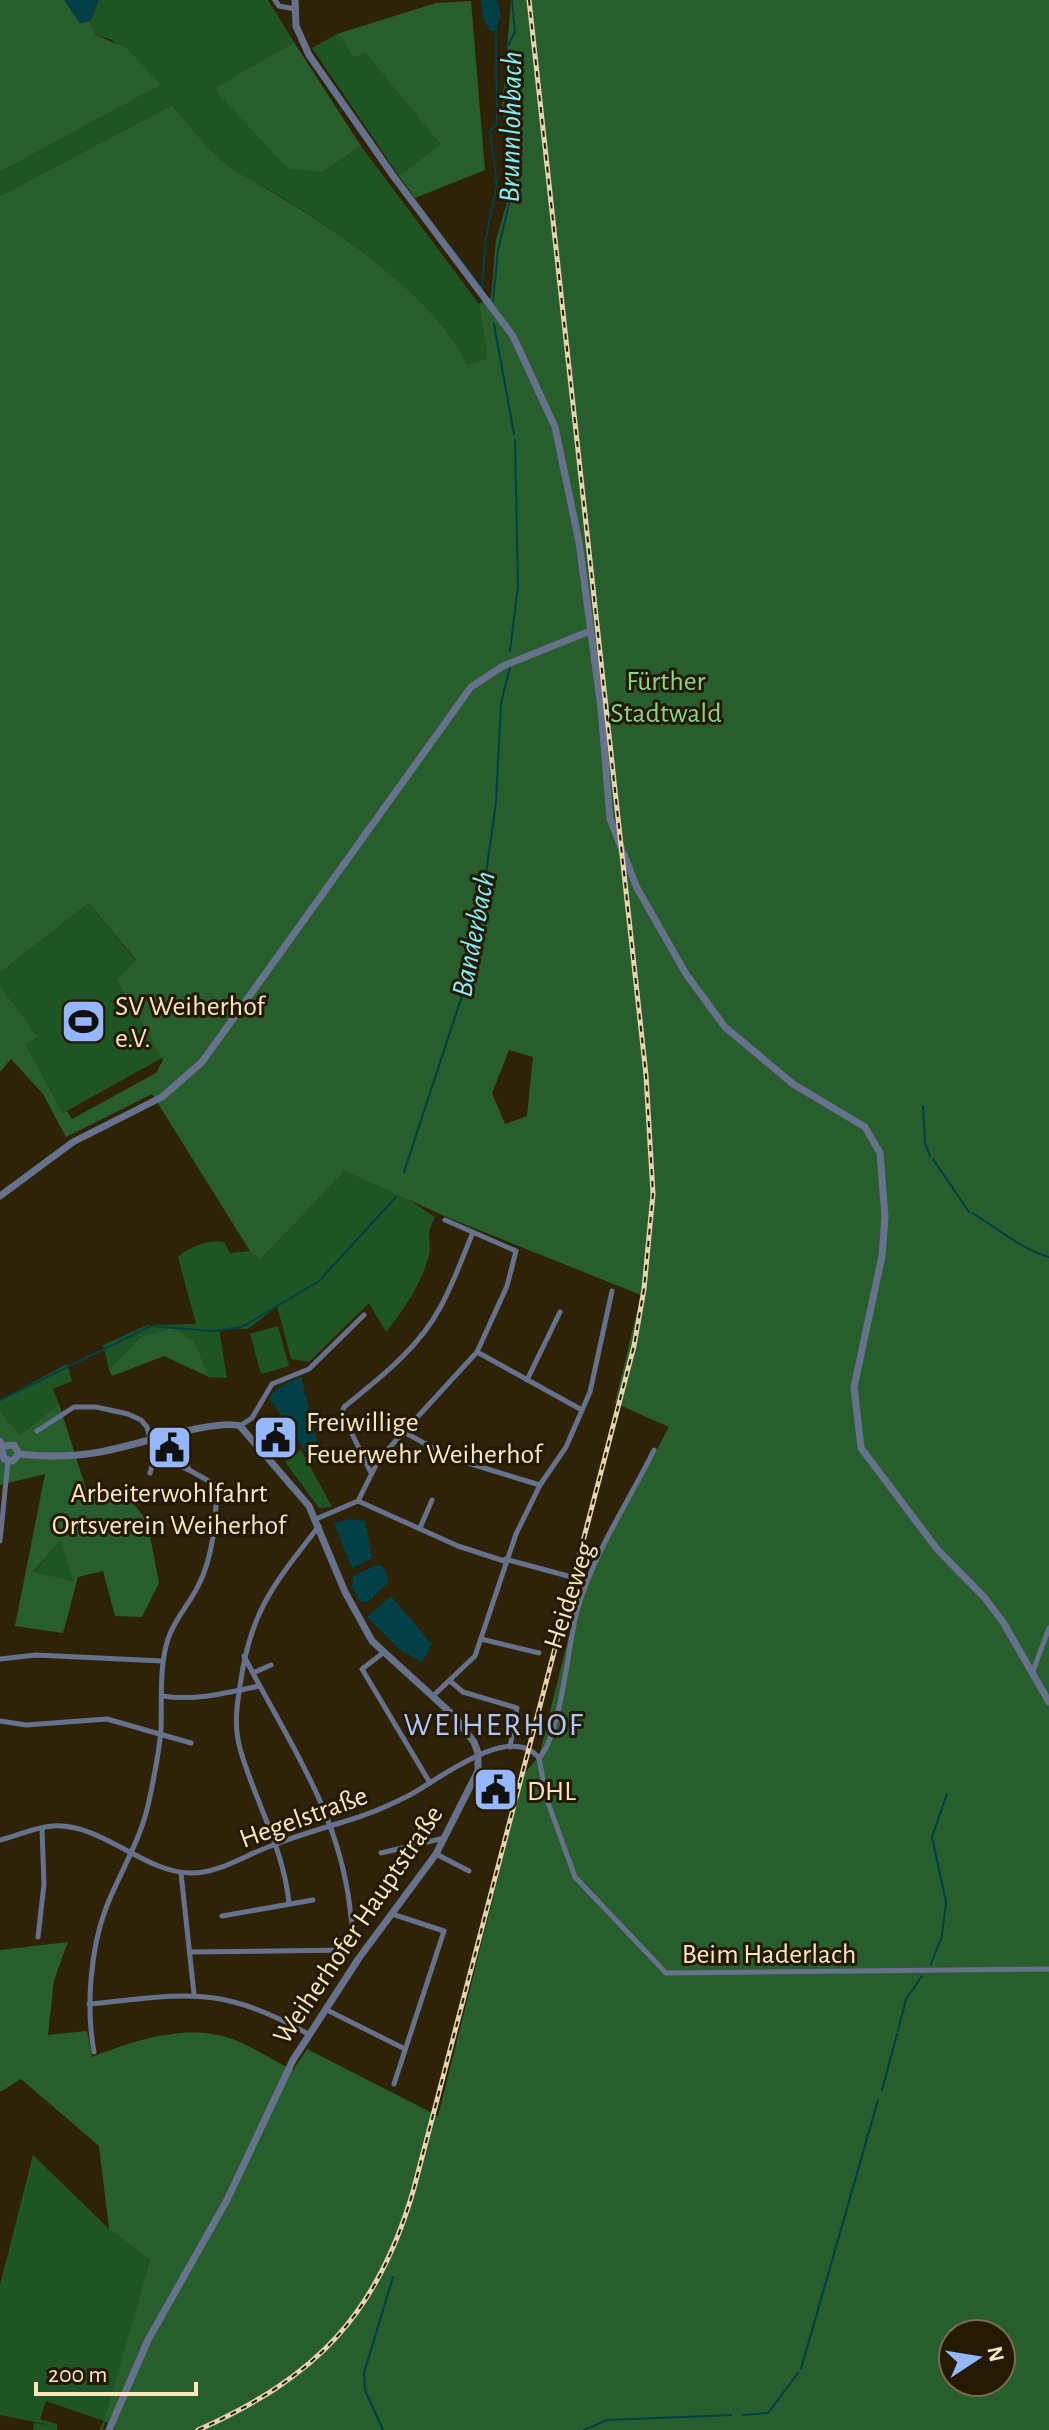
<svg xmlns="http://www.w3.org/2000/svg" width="1049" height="2430" font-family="'Alegreya Sans',sans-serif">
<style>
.green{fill:#1f5424}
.forest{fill:#285e2d;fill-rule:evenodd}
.water{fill:#004046}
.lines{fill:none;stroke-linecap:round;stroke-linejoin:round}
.stream{stroke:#004046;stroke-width:2}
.minor{stroke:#66728c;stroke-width:5}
.tertiary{stroke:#66728c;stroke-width:7}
.rail-casing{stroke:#e5d3ad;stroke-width:5}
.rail{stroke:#241901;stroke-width:2;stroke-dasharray:6;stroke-linecap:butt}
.labels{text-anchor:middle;stroke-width:6;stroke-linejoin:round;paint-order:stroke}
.park-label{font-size:28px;fill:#88d48b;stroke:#241901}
.poi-label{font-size:28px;fill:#fae7c0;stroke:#241901;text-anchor:start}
.street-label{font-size:28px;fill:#fae7c0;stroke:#241901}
.water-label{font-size:30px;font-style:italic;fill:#82eefb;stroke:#241901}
.quarter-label{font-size:32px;letter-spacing:2px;fill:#adc6fb;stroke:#241901}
</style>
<rect width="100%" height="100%" fill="#2e2308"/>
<g class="green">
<path d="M99,0H268L294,42L214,90L323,172L361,146L479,304L487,359L467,364C436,298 340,233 278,195C262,185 245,179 230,167C207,150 191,126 172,105L0,196V172L159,85L112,40L96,35L90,21Z"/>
<polygon points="337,34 354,58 365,51 440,144 399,176 312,48"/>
<polygon points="89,903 136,961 117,980 162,1058 63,1113 26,1045 38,1037 0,985 0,973"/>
<path d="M345,1171L400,1194L435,1217C423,1239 434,1242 428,1259C419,1288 404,1309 386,1332L369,1303L309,1362L291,1359L277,1306L248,1329H219L227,1378L209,1377L195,1342L141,1337L109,1369L103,1345L148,1325L196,1324L178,1257C189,1247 210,1239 224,1242L230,1253L250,1251L260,1260Z"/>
<polygon points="278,1326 289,1366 261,1374 250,1334"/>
<polygon points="67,1364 72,1381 53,1389 59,1404 20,1435 0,1411 0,1400"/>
<polygon points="301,1450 332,1507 319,1508 285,1462"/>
<polygon points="61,1540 74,1581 33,1573"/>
<polygon points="33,2155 109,2229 150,2260 103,2430 99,2430 104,2421 46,2401 40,2419 57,2424 57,2430 33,2430 34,2423 50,2425 0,2415 0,2285"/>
</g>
<g class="forest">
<polygon points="0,0 64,0 80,23 90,21 96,35 128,49 160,85 0,172"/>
<path d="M511,0H1049V2430H113L115,2426L104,2421L150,2260L109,2229L99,2146L21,2079L0,2092V1950L68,1942L54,1980L48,2035L87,2031L92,2057C132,2041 183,2024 226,2037C249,2044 272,2060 293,2070L307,2049L438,2116L524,1774L539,1756L579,1595L669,1427L615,1403L641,1295L449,1218L345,1171L260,1260L250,1251L152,1094L66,1137L43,1094L11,1059L0,1072V985L38,1037L26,1045L63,1113L67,1111L72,1119L156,1073L163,1060L117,980L136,960L89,903L0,973V196L172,105C191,126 207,150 230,167C245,178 262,185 277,195C339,232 436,298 467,364L487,359L479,304L491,297L496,240L511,189L508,135L502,110ZM509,1050L533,1057L527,1116L505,1124L492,1093ZM953,2334H1001V2382H953Z"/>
<polygon points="471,1 485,170 415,198 399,176 440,144 365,52 354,58 337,34 436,3"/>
<polygon points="294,42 361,146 323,172 288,169 214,89"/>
<polygon points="172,1328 195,1342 209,1377 164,1356 112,1376 109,1369 141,1337"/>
<path d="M59,1404L88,1495L123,1492L147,1520L159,1583L142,1617L115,1616L103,1571L78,1577L63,1633L15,1626L45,1474L0,1485V1411L20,1435ZM60,1541H61L73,1581L33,1572Z"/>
</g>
<g class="water">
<polygon points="64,0 99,0 90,21 80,23"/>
<polygon points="481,0 497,0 501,15 496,31 490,31 483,18"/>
<polygon points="301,1376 321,1456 313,1463 269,1398 276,1389"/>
<polygon points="350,1519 365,1521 372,1558 352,1569 334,1523"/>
<polygon points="379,1564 386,1571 388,1583 368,1602 360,1602 352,1587 353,1576"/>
<polygon points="391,1596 432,1644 422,1662 400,1650 367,1617"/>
</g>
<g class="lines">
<g class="stream">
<polyline points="450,246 480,286"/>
<polyline points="482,288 486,238 497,183 490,131 497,124 496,29"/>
<polyline points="493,301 498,250 513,187 513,136 505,107 507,47 515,32 512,0"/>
<polyline points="494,324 514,434"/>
<polyline points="510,651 518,586 515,440"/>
<polyline points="923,1106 925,1143 930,1156"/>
<polyline points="933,1159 969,1212"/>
<polyline points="404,1172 474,959 496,802 501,703 510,667"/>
<path d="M972,1213C999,1229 1019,1248 1049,1257"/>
<polyline points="0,1400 151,1326 212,1331 242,1327 319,1281 396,1197"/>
<polyline points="931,1964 942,1936 946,1902 932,1837 947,1794"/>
<polyline points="898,2031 906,1999 922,1976"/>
<polyline points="882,2090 897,2034"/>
<polyline points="801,2369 878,2100"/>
<polyline points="743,2415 768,2413 798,2373"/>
<polyline points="383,2430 365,2390 364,2373 393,2277"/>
<polyline points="584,2430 607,2420 731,2415"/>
</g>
<g class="minor">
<polyline points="275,0 279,6 295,9"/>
<polyline points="477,1352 582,1410"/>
<polyline points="527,1380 560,1312"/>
<polyline points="240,1426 252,1418 272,1384 309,1369 364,1315"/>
<polyline points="37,1431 74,1407 96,1407 128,1414 141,1420 147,1427 155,1456 150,1473"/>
<polyline points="404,1432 451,1458 540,1485"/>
<polyline points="155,1456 189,1470 181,1451"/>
<polyline points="174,1463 181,1451 178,1436"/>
<path d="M370,1471L342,1413L344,1407C380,1378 419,1348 441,1306C454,1282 463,1256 473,1232"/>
<polyline points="358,1501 458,1546 504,1561"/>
<polyline points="316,1519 358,1501 379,1459 477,1352 507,1286 516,1251 445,1220"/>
<polyline points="420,1528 432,1500"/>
<polyline points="0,1541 8,1461"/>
<polyline points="505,1559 568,1576"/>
<polyline points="481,1639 539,1653"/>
<polyline points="383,1653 362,1669 430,1783"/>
<path d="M244,1656C288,1742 338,1809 350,1908C351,1922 356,1937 350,1950"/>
<polyline points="0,1659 36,1655 162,1661"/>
<polyline points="1033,1671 1049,1628"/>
<polyline points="253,1673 271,1665"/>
<polyline points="450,1681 463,1692 517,1708 510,1747"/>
<polyline points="434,1695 475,1656 516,1534 540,1485 566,1447 590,1392 612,1291"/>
<path d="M162,1696C196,1701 226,1693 259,1686"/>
<polyline points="0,1721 26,1725 107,1719 191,1743"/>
<path d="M539,1758C561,1736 568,1644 577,1611C594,1552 628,1503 654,1450"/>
<path d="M0,1840C17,1836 35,1827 53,1826C102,1823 143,1872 190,1873C218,1874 245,1855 271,1846C295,1836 321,1829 346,1821C368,1815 388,1806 408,1796C437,1781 510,1721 539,1758L546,1797L575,1877L666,1973L1049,1969"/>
<polyline points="381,1853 444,1838"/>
<polyline points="436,1854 469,1871"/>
<polyline points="181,1873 194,1994"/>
<path d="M289,1903C284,1850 256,1803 241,1752C234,1729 236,1710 240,1686C250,1611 274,1584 319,1526"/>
<polyline points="392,1914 444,1931 394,2084"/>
<polyline points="222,1916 313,1900"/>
<polyline points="38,1937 44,1884 42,1828"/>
<polyline points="190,1952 350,1950"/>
<path d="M89,2004C185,1995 219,1983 308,2034"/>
<polyline points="325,2009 405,2049"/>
<path d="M94,2052C86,2009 90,1950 106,1908C120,1872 141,1840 149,1801C154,1778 159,1753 161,1729C162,1699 159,1667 168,1639C175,1618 189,1605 198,1586C213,1558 217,1517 216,1485L189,1470"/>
</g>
<g class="tertiary">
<polyline points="295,0 296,26 309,55 394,177 513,336 555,427 579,542 601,708 610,819 637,888 686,974 725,1027 793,1084 865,1127 880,1153 885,1217 882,1256 854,1387 861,1448 937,1549 984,1597 1003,1622 1049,1702"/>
<polyline points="0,1196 73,1142 162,1097 202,1062 471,687 503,666 590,631"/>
<polyline points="0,1441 4,1459 13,1461 19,1454"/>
<polyline points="4,1446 14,1445 19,1454"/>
<path d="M19,1454C46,1457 72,1457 100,1452C130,1447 217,1418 240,1426L309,1506L345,1592L372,1641L453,1715L474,1742L478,1753V1771L436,1854L359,1958L293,2060L227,2200L148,2340L109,2430"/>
</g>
<defs>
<path id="rail" d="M198,2430C317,2377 378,2314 414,2188L634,1346L644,1289L653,1194L646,1075L529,0"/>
</defs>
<use href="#rail" class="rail-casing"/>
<use href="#rail" class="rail"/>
</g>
<defs>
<symbol id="stadium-square" viewBox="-11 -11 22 22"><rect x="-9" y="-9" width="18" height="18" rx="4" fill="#96b6fd" stroke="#241901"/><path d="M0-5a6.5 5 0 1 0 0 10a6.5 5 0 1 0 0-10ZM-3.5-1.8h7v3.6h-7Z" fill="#111"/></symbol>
<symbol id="civic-square" viewBox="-11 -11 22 22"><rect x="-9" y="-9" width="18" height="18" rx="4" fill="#96b6fd" stroke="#241901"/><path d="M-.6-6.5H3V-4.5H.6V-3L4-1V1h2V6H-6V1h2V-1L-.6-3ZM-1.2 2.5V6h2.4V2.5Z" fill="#111"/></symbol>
</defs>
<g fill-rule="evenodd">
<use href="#stadium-square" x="58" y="996" width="51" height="51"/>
<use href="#civic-square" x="250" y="1412" width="51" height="51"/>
<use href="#civic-square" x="144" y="1422" width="51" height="51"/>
<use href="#civic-square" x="470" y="1764" width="51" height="51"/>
</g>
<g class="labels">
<g class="park-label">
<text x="666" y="690">Fürther<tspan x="666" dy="32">Stadtwald</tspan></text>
</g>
<g class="poi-label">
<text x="115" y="1015">SV Weiherhof<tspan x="115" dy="32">e.V.</tspan></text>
<text x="306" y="1431">Freiwillige<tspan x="306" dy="32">Feuerwehr Weiherhof</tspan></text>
<text x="169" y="1502" text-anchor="middle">Arbeiterwohlfahrt<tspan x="169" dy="32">Ortsverein Weiherhof</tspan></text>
<text x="527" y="1800">DHL</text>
</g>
<g class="street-label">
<text transform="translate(568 1595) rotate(-72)" y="10">Heideweg</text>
<text transform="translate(303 1816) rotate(-20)" y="10">Hegelstraße</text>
<text transform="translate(357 1924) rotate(-56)" y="10">Weiherhofer Hauptstraße</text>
<text x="769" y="1963">Beim Haderlach</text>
</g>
<g class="water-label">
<text transform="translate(510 127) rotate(-89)" y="10">Brunnlohbach</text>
<text transform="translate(473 934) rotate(-79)" y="10">Banderbach</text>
</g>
<g class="quarter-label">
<text x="494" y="1735">WEIHERHOF</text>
</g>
</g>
<g transform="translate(977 2358) rotate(78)"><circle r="38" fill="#241901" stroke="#7a6b4d" stroke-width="2"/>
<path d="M0-6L14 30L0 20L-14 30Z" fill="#96b6fd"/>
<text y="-12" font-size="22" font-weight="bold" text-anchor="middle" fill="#fae7c0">N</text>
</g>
<path d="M36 2382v12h160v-12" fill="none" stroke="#fae7c0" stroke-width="4"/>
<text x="48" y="2382" font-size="24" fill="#fae7c0" stroke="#241901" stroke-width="6" paint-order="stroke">200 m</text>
</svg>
